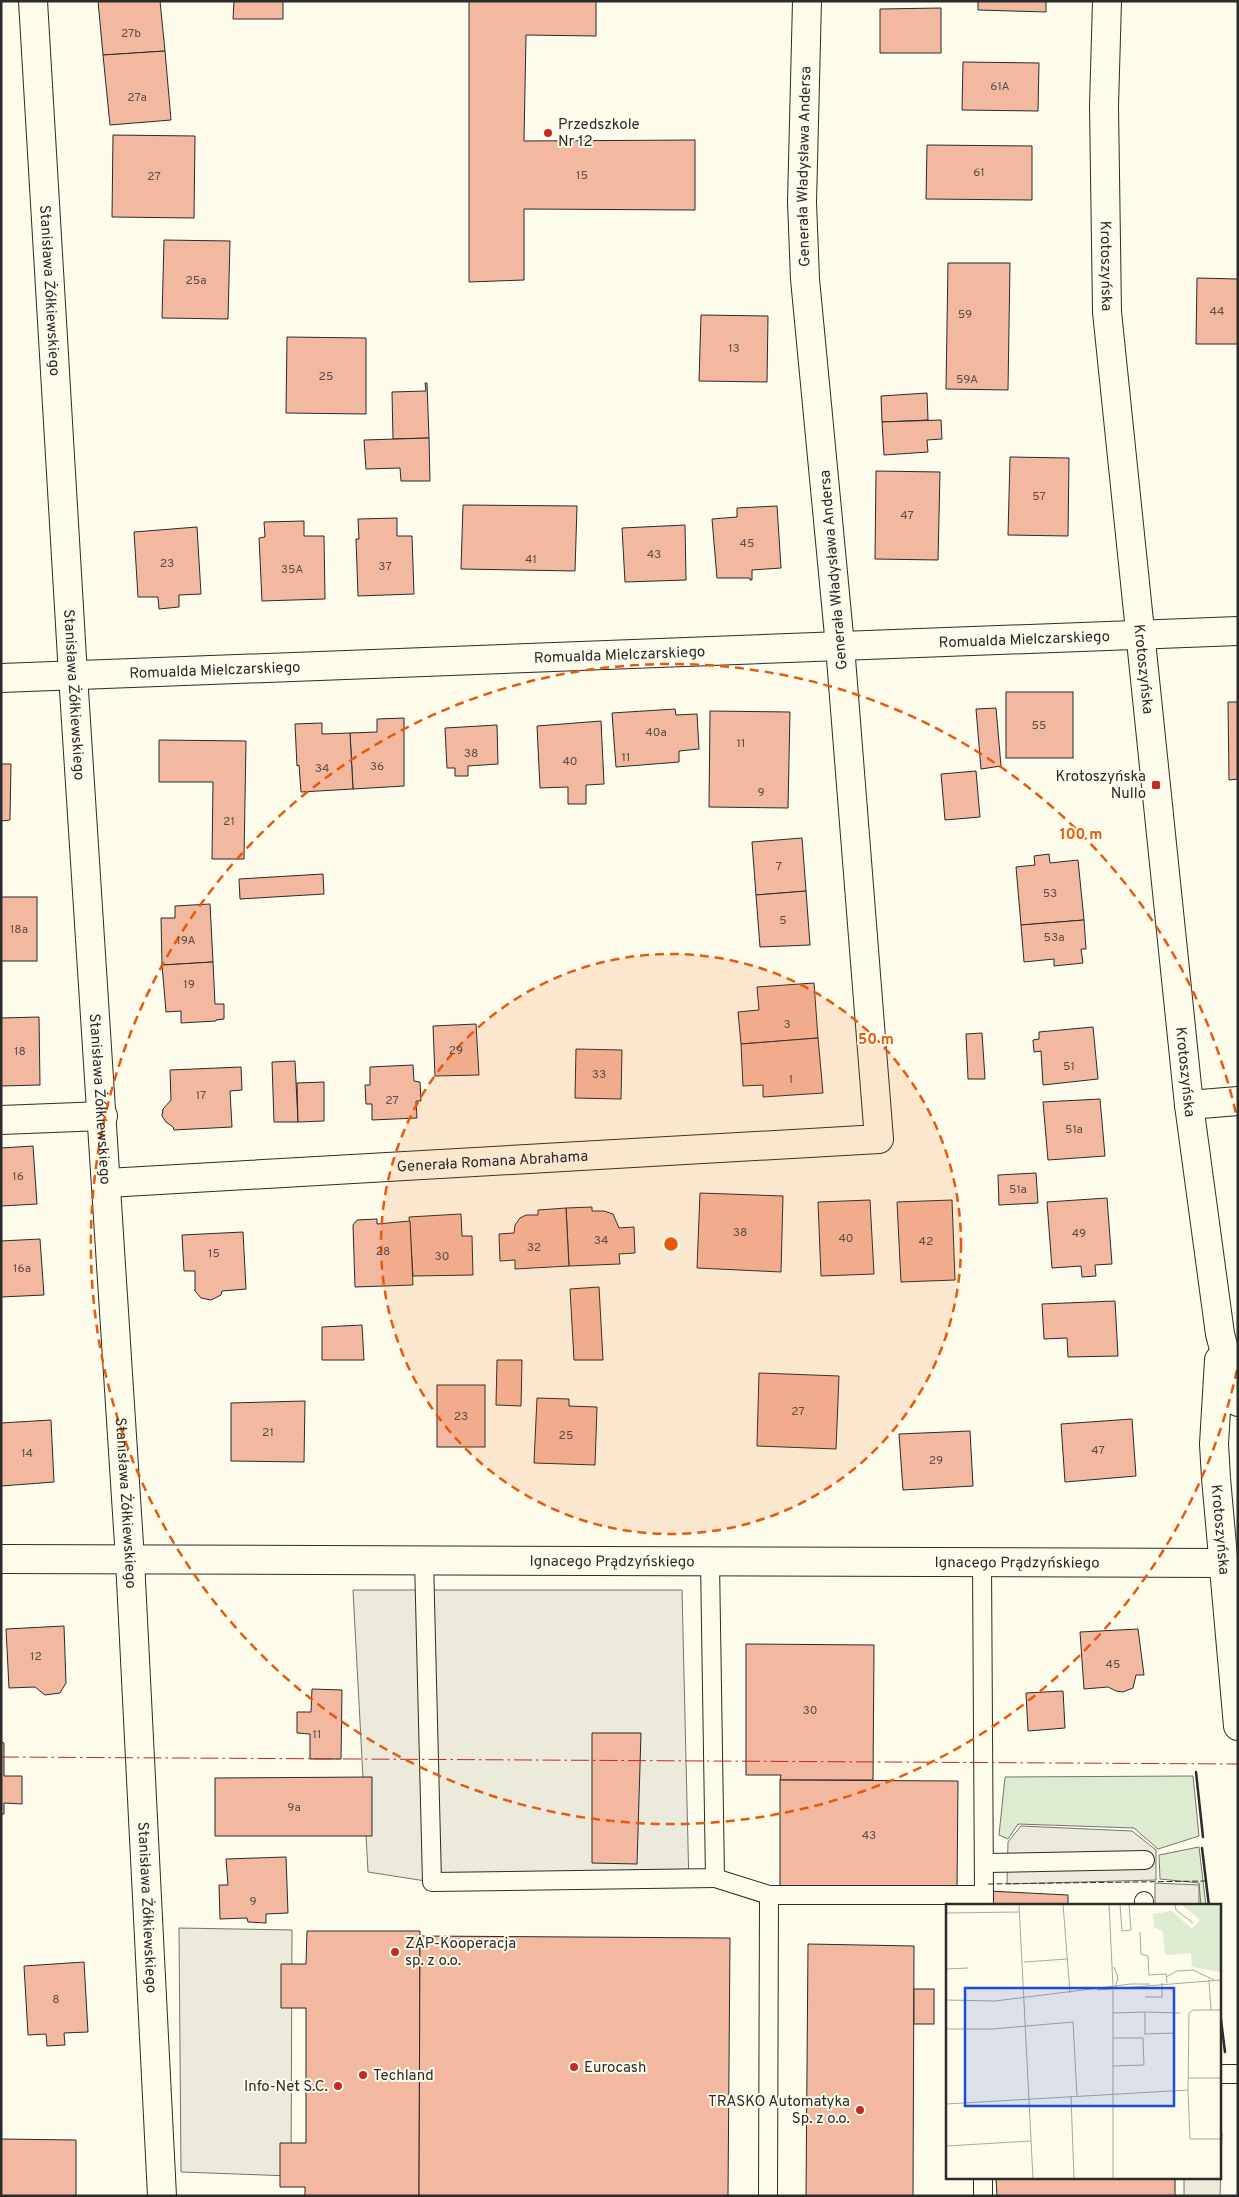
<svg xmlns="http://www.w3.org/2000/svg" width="1239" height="2197" font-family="Overpass,sans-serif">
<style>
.green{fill:#deebd1;stroke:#74746e}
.parking{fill:#eceadb;stroke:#74746e}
.building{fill:#f2b8a0;stroke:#2b2b2b}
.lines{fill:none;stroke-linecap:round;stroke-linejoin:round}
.service-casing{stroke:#2b2b2b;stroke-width:20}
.minor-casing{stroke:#2b2b2b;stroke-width:30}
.primary-casing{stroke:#2b2b2b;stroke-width:30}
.service{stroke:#fdfbea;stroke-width:18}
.minor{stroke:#fdfbea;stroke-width:28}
.primary{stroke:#fdfbea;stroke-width:28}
.fence{stroke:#2b2b2b;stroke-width:1;stroke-dasharray:6 2.5;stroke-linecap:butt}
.wall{stroke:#2b2b2b;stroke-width:2.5}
.power{stroke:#c62828;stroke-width:1;stroke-dasharray:18 4 2.5 4;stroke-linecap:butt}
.ring{fill:none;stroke:#e8590c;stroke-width:2.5;stroke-dasharray:9 6}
.poi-dot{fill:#c62828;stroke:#fdfbea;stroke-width:2}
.labels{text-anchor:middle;stroke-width:4;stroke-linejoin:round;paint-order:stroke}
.number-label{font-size:12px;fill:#5d4e48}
.poi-label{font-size:15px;fill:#2b2b2b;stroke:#fdfbea;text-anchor:start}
.street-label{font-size:15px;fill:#2b2b2b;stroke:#fdfbea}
.inset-road{fill:none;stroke:#a9a89e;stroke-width:1}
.view{fill:#1d4ed8;fill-opacity:0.15;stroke:#1d4ed8;stroke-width:2.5}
.inset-edge{fill:none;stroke:#2b2b2b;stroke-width:2.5}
.centre{fill:#e8590c;stroke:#fdfbea;stroke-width:2.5}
.ring-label{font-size:15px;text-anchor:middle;font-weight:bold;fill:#e8590c;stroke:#fdfbea;stroke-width:4;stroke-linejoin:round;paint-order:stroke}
</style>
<rect width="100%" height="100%" fill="#fdfbea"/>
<g class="green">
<polygon points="1193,1776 1199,1836 1158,1849 1134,1828 1018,1824 1008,1839 999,1835 1005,1777"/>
<polygon points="1199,1847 1206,1906 1201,1906 1199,1883 1160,1879 1159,1855"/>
</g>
<g class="parking">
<polygon points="353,1590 682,1590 689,1887 432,1882 368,1872"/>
<polygon points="1021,1826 1132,1831 1156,1850 1156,1880 1007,1884 1008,1842"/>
<polygon points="1155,1883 1199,1885 1199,1906 1155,1906"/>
<polygon points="179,1928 292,1930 291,2176 181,2172"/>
<polygon points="1220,2133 1222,2133 1220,2196 1184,2196 1184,2178 1220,2178"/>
</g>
<g class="building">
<polygon points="98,1 160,1 165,51 103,55"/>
<polygon points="234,1 283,1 283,19 233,19"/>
<polygon points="469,1 596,1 596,36 526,35 524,141 695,140 695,210 524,209 524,280 469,282"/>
<polygon points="978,1 1046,1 1046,12 978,10"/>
<polygon points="941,8 941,53 880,53 880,9"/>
<polygon points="165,51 171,120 110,125 103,55"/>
<polygon points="963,62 1039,63 1038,111 962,110"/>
<polygon points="113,135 195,136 194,218 112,217"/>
<polygon points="927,145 1032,146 1032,200 926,199"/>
<polygon points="164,240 230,241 228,319 162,318"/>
<polygon points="948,263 1010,263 1008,390 946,389"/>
<polygon points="1197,278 1238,279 1238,344 1196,344"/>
<polygon points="701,315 768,316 767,382 699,381"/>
<polygon points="287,337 366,338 366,414 286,413"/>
<polygon points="425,383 427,383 429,438 393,439 392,392 426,391"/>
<polygon points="927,393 928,420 882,422 881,396"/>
<polygon points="941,420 942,439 927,440 928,452 884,455 882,422"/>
<polygon points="429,438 430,481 401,481 400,468 366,469 364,440"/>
<polygon points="1010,457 1069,458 1068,536 1008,535"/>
<polygon points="876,471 940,472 938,560 875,559"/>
<polygon points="463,505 577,506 575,571 461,569"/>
<polygon points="777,506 781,568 752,570 752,580 750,580 750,578 717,578 712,519 737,517 737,508"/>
<polygon points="397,518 397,536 412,536 414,594 358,596 356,539 359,539 358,519"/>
<polygon points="304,521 304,536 324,536 325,599 262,601 259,538 265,537 264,522"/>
<polygon points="685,525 686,580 625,582 622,528"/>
<polygon points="197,527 201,594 179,595 179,607 159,609 158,597 138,597 134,532"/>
<rect x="1006" y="692" width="67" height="66"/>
<polygon points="1228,702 1238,702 1238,779 1229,780"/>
<polygon points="996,708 1001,766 981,769 976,709"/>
<polygon points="675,709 676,715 697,714 699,749 679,751 679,762 616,767 612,713"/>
<polygon points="710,711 790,712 788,808 709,807"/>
<polygon points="404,718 404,786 353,789 350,733 377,732 377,719"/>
<polygon points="601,721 604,784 586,785 586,804 568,804 568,787 540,788 537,726"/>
<polygon points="322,723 322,734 350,733 353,789 301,792 299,765 297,766 295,724"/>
<polygon points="497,725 498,764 468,766 468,776 455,776 455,768 447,768 445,728"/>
<polygon points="159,740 246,741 244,859 212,859 213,782 159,782"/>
<polygon points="1,764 11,764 10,820 1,821"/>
<polygon points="976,771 980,817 945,820 941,774"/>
<polygon points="802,838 806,891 756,895 752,842"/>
<polygon points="1049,854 1050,863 1078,860 1084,920 1021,925 1016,867 1035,865 1034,856"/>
<polygon points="323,874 324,894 240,899 239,879"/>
<polygon points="806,891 810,945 760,947 756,895"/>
<rect x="1" y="897" width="36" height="64"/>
<polygon points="210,904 213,962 162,965 161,918 175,918 175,906"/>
<polygon points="1084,920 1086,949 1081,949 1083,963 1054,966 1054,959 1024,962 1021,925"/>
<polygon points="213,962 215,1004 224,1004 224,1019 216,1020 216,1021 181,1023 181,1011 166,1012 162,965"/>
<polygon points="814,983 818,1038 741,1044 738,1012 759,1010 757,987"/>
<polygon points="39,1017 40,1085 1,1086 1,1018"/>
<polygon points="476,1024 479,1075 435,1076 433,1026"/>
<polygon points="1093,1027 1098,1079 1043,1085 1041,1051 1034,1052 1033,1040 1039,1039 1039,1032"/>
<polygon points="982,1033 985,1079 968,1079 966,1034"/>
<polygon points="818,1038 823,1093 763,1097 763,1085 743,1086 741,1044"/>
<polygon points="576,1049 622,1050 621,1099 575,1098"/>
<polygon points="295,1061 298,1122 274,1122 272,1062"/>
<polygon points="413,1065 414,1081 420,1082 421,1101 416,1101 417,1118 372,1120 372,1104 366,1104 365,1085 370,1085 370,1067"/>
<polygon points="241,1067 242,1090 230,1091 232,1127 174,1130 173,1127 166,1122 162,1116 163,1109 171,1100 170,1070"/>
<polygon points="324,1082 324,1121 298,1122 297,1083"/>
<polygon points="1100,1099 1105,1156 1048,1160 1043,1102"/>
<polygon points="33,1146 37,1204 1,1206 1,1148"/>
<polygon points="1036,1173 1038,1203 999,1205 998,1175"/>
<polygon points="700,1193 783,1196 781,1272 697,1268"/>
<polygon points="1107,1198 1112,1264 1095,1265 1096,1276 1082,1277 1081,1266 1052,1268 1047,1202"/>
<polygon points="870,1200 874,1274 821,1276 818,1202"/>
<polygon points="952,1200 955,1280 901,1282 897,1202"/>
<polygon points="592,1207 592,1211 604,1211 613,1214 619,1228 634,1227 635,1253 619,1254 620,1264 569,1266 566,1208"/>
<polygon points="566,1208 569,1266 515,1269 515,1260 500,1261 499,1234 514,1233 515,1225 520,1218 526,1215 538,1215 538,1210"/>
<polygon points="461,1214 462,1236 472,1236 473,1275 413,1276 409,1217"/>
<polygon points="377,1219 377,1224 410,1221 413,1285 355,1287 353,1225 357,1220"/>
<polygon points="243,1232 246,1289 222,1291 221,1295 211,1300 201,1298 195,1291 195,1271 184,1271 182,1235"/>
<polygon points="40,1239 44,1295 1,1297 1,1241"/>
<polygon points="599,1287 603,1360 574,1360 570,1289"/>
<polygon points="1115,1301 1118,1356 1068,1357 1067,1338 1044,1339 1042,1304"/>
<polygon points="362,1325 364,1360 322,1360 322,1327"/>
<polygon points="497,1360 522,1360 521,1406 496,1405"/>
<polygon points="759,1373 839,1376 836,1449 757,1446"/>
<rect x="437" y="1385" width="48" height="62"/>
<polygon points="537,1398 569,1399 569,1406 597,1407 595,1465 534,1463"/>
<polygon points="305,1401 304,1462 231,1461 231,1403"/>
<polygon points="1132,1419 1136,1476 1065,1482 1061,1424"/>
<polygon points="51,1420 54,1482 1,1486 1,1423"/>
<polygon points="970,1431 973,1486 903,1490 899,1434"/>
<polygon points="64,1626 66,1683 60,1693 45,1695 35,1687 9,1688 6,1629"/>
<polygon points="1138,1629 1144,1675 1136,1675 1133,1688 1123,1692 1116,1691 1108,1687 1084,1689 1080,1632"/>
<polygon points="746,1644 874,1645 873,1780 780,1780 781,1775 746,1775"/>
<polygon points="312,1689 342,1690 341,1759 310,1759 310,1734 297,1733 297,1712 311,1712"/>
<polygon points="1063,1691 1065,1728 1028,1731 1026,1693"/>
<polygon points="592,1733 641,1733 637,1864 592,1863"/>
<polygon points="1,1742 4,1743 4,1776 22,1776 22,1804 4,1803 4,1814 1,1814"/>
<polygon points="372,1777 372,1836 215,1836 215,1778"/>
<polygon points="780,1780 958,1781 957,1889 780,1889"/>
<polygon points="286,1857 288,1913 266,1914 266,1923 248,1922 247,1918 220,1919 219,1885 228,1885 226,1859"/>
<polygon points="988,1891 1068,1895 1068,1906 988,1906"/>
<polygon points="307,1931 420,1931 419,2196 305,2196 305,2187 280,2187 280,2143 306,2143 306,2008 281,2008 281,1964 306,1964"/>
<polygon points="420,1936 730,1938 728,2196 419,2196"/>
<polygon points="808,1944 914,1946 913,2196 806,2196"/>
<polygon points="84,1962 88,2032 64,2033 65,2045 47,2046 46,2034 28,2035 24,1966"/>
<rect x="914" y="1989" width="20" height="35"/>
<polygon points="1,2139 76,2140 76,2196 1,2196"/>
<polygon points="996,2178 1175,2178 1175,2196 997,2196"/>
</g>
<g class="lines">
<defs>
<g id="service">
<polyline points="424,1560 432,1882 715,1878 710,1562"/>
<polyline points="982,1562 984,1895"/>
<polyline points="985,1863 1145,1860"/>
<polyline points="715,1878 769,1895 768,2196"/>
<polyline points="769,1895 984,1895 984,1906"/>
<polyline points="1144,1906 1144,1901"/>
<polyline points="1220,2074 1238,2074"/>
<polyline points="983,2196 983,2178"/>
</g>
<g id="minor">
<path id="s1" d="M33,1L73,675L130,1560L162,2196"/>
<path id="s2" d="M1,678L1238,631"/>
<polyline points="1189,1105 1238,1101"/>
<polyline points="1,1120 103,1116"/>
<path id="s3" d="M107,1183L879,1139L840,646L805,279L802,202L807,1"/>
<path id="s4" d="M1,1559L1223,1563"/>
</g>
<g id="primary">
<path id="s5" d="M1107,1L1104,106L1107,312L1189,1105L1220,1334L1238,1402"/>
<path id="s6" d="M1219,1360L1214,1444L1216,1478L1238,1726"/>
</g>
</defs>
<use href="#service" class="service-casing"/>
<use href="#minor" class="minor-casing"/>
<use href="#primary" class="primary-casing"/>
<use href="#service" class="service"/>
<use href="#minor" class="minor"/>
<use href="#primary" class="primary"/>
<polyline class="fence" points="988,1884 1206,1881"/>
<g class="wall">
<polyline points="1196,1772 1203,1837"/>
<polyline points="1202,1848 1209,1906"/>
<polyline points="1220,2012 1225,2052"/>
</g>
<polyline class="power" points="1,1757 1238,1764"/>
</g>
<circle cx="671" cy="1244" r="290" fill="#e8590c" fill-opacity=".12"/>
<g class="ring">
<circle cx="671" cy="1244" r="290"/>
<path d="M1237 1370A580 580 0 1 1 1237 1118"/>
</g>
<g class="poi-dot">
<circle cx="548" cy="133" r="5"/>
<rect x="1151" y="780" width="10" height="10" rx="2.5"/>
<circle cx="395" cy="1952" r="5"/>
<circle cx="574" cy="2067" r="5"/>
<circle cx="363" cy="2075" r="5"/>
<circle cx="338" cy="2086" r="5"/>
<circle cx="860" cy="2110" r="5"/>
</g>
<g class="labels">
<g class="number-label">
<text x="131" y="37">27b</text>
<text x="1000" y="90">61A</text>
<text x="137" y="101">27a</text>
<text x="979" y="176">61</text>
<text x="582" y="179">15</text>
<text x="154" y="180">27</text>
<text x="196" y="284">25a</text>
<text x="1217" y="315">44</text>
<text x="965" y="318">59</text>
<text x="734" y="352">13</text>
<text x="326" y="380">25</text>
<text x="967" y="383">59A</text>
<text x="1039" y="500">57</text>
<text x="907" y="519">47</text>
<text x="747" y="547">45</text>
<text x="654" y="558">43</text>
<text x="531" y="563">41</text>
<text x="167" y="567">23</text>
<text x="385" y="570">37</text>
<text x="292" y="573">35A</text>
<text x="1039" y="729">55</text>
<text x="656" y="736">40a</text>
<text x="741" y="747">11</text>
<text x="471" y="757">38</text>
<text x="626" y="761">11</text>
<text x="570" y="765">40</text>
<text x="377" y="770">36</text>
<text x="322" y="772">34</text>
<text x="761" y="796">9</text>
<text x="229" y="825">21</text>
<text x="779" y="870">7</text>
<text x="1050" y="897">53</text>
<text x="783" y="924">5</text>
<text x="19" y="933">18a</text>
<text x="1054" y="941">53a</text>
<text x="186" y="944">19A</text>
<text x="189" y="988">19</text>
<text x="787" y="1028">3</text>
<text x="456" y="1054">29</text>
<text x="20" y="1055">18</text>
<text x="1069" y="1070">51</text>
<text x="599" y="1078">33</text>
<text x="791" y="1083">1</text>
<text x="201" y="1099">17</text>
<text x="392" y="1104">27</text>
<text x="1074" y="1133">51a</text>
<text x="18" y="1180">16</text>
<text x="1018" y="1193">51a</text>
<text x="740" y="1236">38</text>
<text x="1079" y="1237">49</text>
<text x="846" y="1242">40</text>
<text x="601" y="1244">34</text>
<text x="926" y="1245">42</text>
<text x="534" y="1251">32</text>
<text x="383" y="1255">28</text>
<text x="214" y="1257">15</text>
<text x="442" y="1260">30</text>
<text x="22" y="1272">16a</text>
<text x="798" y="1415">27</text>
<text x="461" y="1420">23</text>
<text x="268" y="1436">21</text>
<text x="566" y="1439">25</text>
<text x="1098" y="1454">47</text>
<text x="27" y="1457">14</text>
<text x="936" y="1464">29</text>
<text x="36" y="1660">12</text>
<text x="1113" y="1668">45</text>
<text x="810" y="1714">30</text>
<text x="317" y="1738">11</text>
<text x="294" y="1811">9a</text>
<text x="869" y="1839">43</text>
<text x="253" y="1905">9</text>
<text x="56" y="2003">8</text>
</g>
<g class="poi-label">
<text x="558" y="129">Przedszkole<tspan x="558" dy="17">Nr 12</tspan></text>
<text x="1146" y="781" text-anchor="end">Krotoszyńska<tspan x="1146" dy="17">Nullo</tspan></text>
<text x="405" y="1948">ZAP-Kooperacja<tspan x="405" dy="17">sp. z o.o.</tspan></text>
<text x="584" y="2072">Eurocash</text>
<text x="373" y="2080">Techland</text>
<text x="328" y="2091" text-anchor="end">Info-Net S.C.</text>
<text x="850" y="2106" text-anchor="end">TRASKO Automatyka<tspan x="850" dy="17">Sp. z o.o.</tspan></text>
</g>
<g class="street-label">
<text dy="5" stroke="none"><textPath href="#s3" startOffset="1749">Generała Władysława Andersa</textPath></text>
<text dy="5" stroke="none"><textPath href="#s5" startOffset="265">Krotoszyńska</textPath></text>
<text dy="5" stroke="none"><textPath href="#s1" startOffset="290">Stanisława Żółkiewskiego</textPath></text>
<text transform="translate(833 570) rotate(-95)" y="5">Generała Władysława Andersa</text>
<text dy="5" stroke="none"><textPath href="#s2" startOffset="1024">Romualda Mielczarskiego</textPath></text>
<text dy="5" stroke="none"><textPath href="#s2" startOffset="619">Romualda Mielczarskiego</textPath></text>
<text dy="5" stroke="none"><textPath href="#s2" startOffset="214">Romualda Mielczarskiego</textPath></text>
<text dy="5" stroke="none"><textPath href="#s5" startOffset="670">Krotoszyńska</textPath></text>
<text dy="5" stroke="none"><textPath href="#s1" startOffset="695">Stanisława Żółkiewskiego</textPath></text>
<text dy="5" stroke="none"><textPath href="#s5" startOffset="1075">Krotoszyńska</textPath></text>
<text dy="5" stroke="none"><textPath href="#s1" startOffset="1100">Stanisława Żółkiewskiego</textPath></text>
<text dy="5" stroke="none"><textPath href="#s3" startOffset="386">Generała Romana Abrahama</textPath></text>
<text dy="5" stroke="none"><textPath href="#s1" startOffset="1505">Stanisława Żółkiewskiego</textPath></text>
<text dy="5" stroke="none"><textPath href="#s6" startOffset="170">Krotoszyńska</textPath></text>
<text dy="5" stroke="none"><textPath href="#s4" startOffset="611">Ignacego Prądzyńskiego</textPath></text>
<text dy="5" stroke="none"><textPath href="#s4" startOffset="1016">Ignacego Prądzyńskiego</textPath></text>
<text dy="5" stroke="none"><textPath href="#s1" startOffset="1910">Stanisława Żółkiewskiego</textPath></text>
</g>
</g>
<g transform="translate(946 1904)">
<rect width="275" height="275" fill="#fdfbea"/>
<path d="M235,0H275V68L246,63L245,49L219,51L217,28L208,23L207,10L226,7L246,25L254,16Z" fill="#deebd1"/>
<path class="inset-road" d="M73,0L87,275M117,0L124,89M163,0L167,83M174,0L176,27L185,26L183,0M229,0L230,6L247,19M0,9L73,8M194,28L195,50L202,52L203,71L220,70L221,79M78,58L121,55M168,63L172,74L169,83M0,65L22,64M220,73L231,67L247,66L268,76M263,76L265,106M151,86L275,76M199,93H216V79M0,96L49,97L185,80H204M167,109L199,108M0,125H46L127,118L131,192M199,129V108L234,109M198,130L229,129M167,162L198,161L197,134H167M242,174H275M242,186L244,235H275M125,192L128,275M0,200L242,186L243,109L247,106H275M0,242L85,237M167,275V86"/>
<path class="view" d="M19,84H228V202H19Z"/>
<rect width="275" height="275" class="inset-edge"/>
</g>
<circle cx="671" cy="1244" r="8" class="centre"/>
<g class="ring-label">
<text x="1081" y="839">100 m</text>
<text x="876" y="1044">50 m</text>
</g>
<rect width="1239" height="2197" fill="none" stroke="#2b2b2b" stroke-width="5"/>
</svg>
